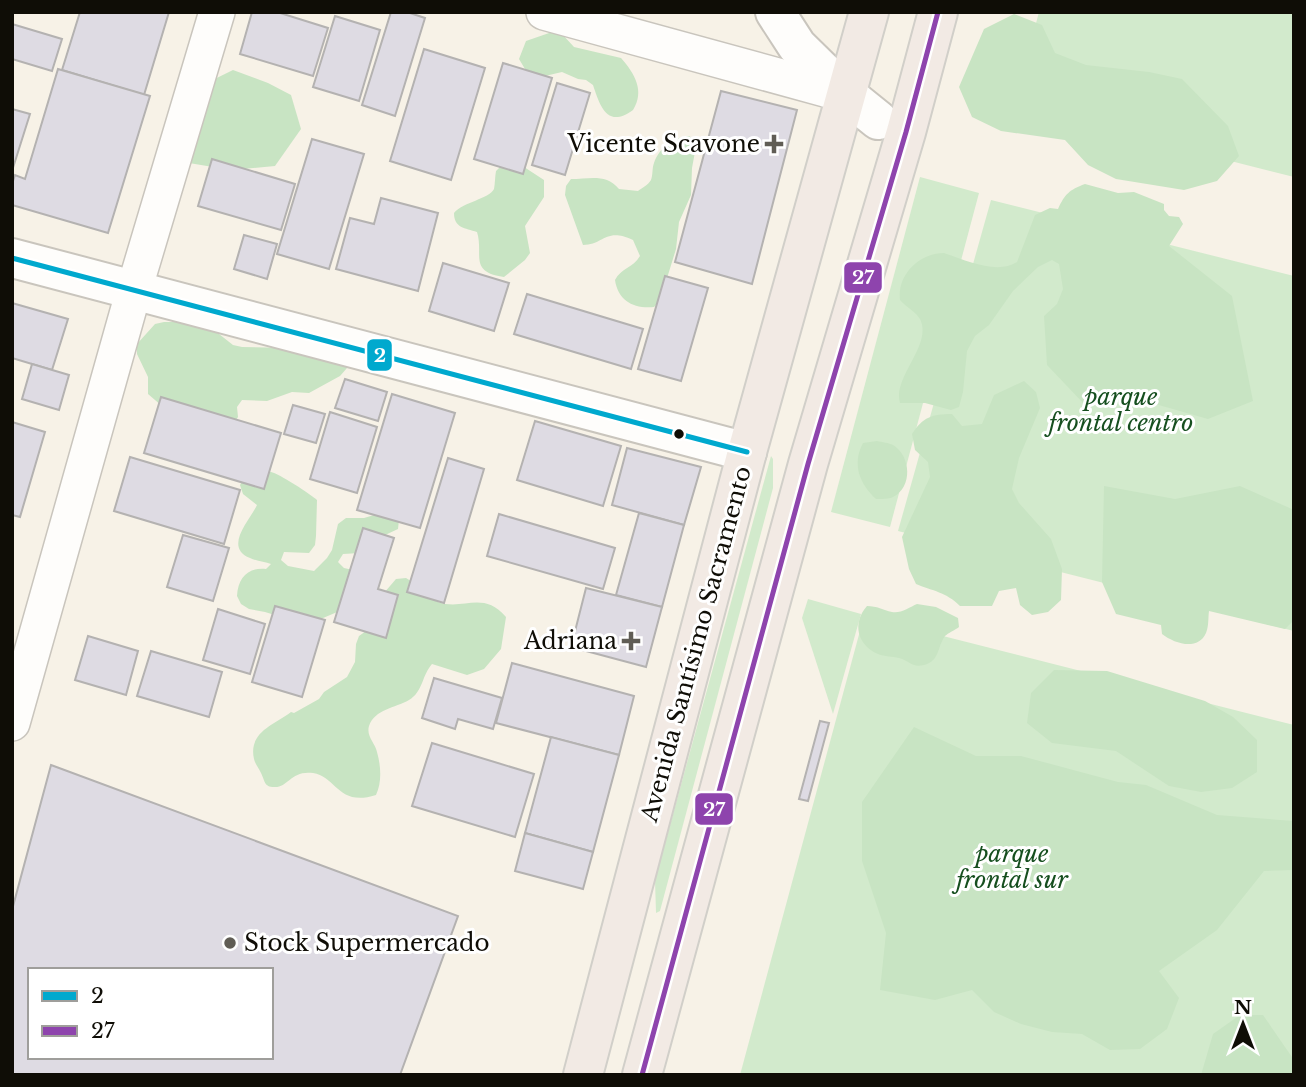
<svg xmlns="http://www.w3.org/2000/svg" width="1306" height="1087" font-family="'Libre Baskerville',serif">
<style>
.green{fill:#d2eacc}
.forest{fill:#c8e4c3}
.building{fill:#dedbe3;stroke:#b4b2b1;stroke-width:2;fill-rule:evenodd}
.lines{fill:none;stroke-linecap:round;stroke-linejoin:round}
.street-casing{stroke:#c9c5bd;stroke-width:38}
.secondary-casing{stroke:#c9c5bd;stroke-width:42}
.primary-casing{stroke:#d1cfc9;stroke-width:42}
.street{stroke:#fefdfb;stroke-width:35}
.secondary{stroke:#fefdfb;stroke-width:38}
.primary{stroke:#f2eae4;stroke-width:38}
.bus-1-casing{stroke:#fff;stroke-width:10}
.bus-2-casing{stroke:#fff;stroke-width:10}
.bus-1{stroke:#00a9ce;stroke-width:5}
.bus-2{stroke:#8e44ad;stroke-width:5}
.poi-dot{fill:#605d55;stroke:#fff;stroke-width:2.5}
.bus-dot{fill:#0f0d06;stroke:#fff;stroke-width:2.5}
.labels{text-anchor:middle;stroke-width:6;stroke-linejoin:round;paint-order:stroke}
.poi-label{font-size:23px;fill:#0f0d06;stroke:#fff;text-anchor:end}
.park-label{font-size:23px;font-style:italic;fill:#164f1f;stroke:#fff}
.street-label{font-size:23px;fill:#0f0d06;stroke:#fff}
.line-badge{stroke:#fff;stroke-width:2.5}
.badge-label{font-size:19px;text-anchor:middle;font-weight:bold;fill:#fff}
</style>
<rect width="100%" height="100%" fill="#f7f2e7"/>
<g class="green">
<polygon points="1039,12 1294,12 1294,177 1014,106"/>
<polygon points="920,177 979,193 890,527 831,512"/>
<polygon points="991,200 1294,276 1294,631 898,531"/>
<polygon points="771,456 773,459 773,488 660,911 656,913 655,880"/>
<polygon points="808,599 861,614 833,714 802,618"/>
<polygon points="864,616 1294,725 1294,1075 740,1075"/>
</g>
<g class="forest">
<polygon points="1014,14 1042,25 1055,53 1086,65 1149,72 1182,79 1228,126 1239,156 1217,181 1184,190 1116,179 1088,165 1065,140 1001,131 972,117 959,87 984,29"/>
<path d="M552,32L562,34L574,47L621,58C635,74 645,91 633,110C607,129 600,106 593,85L586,80L578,79L562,72L545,76L528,74L519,59L526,41Z"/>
<polygon points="233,70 268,83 291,95 301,129 275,166 231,170 189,163 174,99"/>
<path d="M689,136L697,141L692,168L691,195L679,222L676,249L660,301L654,307C634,309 618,301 615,280C621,268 633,268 640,256L633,240C605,227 604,245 583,245L565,195L566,186L571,179C589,179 606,173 619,189L638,191C642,188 648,185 651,180C653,175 652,168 654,163C659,148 674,137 689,136Z"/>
<path d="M503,164L521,165L544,180V197L525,226L530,253L525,260L504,277C468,272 484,254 477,232C465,228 454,228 454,213C463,202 489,199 494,189C495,184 495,176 496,171Z"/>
<path d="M1085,184L1118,193L1134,192L1164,204V210L1169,216L1179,217L1183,224L1169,246L1232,296L1253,401L1208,419L1127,396L1085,405L1047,365L1044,316L1057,304L1063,289L1059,264L1052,260L1038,267L1013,291L989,325L975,336L967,351L963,392L959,407L951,410L925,403H900C892,377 933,345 920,319C916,312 906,307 900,300C897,275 919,253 944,253C965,260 997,275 1017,262L1035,215L1050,208L1058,209C1065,194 1069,190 1085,184Z"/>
<polygon points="164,322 193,322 219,334 233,345 242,347 291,348 351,358 347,368 340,376 309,393 292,392 267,401 242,400 237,407 238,417 233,424 200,417 186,404 162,406 148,394 148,377 137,354 137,344 155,324"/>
<path d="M1024,381L1036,392L1040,408L1019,458L1012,489L1019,503L1051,539L1062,569L1061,600L1048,612L1032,615L1020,605L1016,588L999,591L992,606H960C946,592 933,591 916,584L909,569L902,537L930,477L928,462L915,450L912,434C923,417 932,414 952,414L962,426L982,424L994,395Z"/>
<path d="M877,441C882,442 889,443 893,445C911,456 913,487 893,497C889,499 881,499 876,499C859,483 852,464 863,443Z"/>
<path d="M253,472C259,472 266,471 271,472C278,473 312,495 317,500L316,536L315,545L309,553L284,552L281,560L288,566L314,571L327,558L332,550L338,524L346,518H364L381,513L399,520L398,529L383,536L360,553L343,554L338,562L344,568L353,570L349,607L316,621L291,620L265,612L249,609L241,604L237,596C238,578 248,567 266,569L271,564C265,562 256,561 250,558C223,547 250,520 257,505L243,494L240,485L245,477Z"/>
<path d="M1104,486L1175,499L1240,486L1294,510V620L1285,629L1209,611C1208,618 1209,626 1206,633C1198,651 1175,644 1162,634L1161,625L1116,614L1102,582Z"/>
<path d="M406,578C417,584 426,597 438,602C463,611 483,590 506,617L501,649L484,669L467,675L432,664C422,675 423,692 409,700C395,708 375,709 369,726C366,736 375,743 377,752C381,766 382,782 376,795C338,807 337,777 313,773C291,770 288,788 274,787C264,787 265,781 261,773C259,768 255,764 254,759C248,732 274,725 291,712L294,713L319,699L324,692L347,677L355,662L356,644L359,636L366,631L384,593L396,579Z"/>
<path d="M917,604L936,607L958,618L959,627C955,630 948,633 945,636C937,647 940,661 924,665C912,668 910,661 899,658C892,656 885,657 878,654C857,645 852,623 867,606C877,606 883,610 892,612C900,614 910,607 917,604Z"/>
<polygon points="1054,670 1107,671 1205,701 1233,717 1257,740 1257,772 1232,788 1201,792 1169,786 1116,751 1052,743 1027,723 1031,693"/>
<polygon points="914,727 976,756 1021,756 1118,782 1146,785 1217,815 1294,821 1292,870 1264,871 1217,930 1159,971 1179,998 1167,1029 1140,1049 1110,1050 1082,1034 1052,1032 1021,1024 994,1012 972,990 935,1000 880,990 886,933 862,861 862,802"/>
<polygon points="1240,1015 1263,1015 1294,1060 1294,1075 1201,1075 1213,1034"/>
</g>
<g class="building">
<polygon points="80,12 169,12 144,95 62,70"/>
<polygon points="252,12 277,12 328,28 313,76 240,54"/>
<polygon points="391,12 407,12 425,18 395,116 362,105"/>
<polygon points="335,16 380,30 359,101 313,87"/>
<polygon points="12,24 62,39 52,71 12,59"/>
<polygon points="424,49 485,68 451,180 390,161"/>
<polygon points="503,63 552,78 523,174 474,159"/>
<polygon points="58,69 150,96 108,233 12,205 12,184 15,175 25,179"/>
<polygon points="557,83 590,93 565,175 532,165"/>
<polygon points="721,91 797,110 752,284 675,262"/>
<polygon points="12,109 30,114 12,171"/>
<polygon points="312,139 364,154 329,269 277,254"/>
<polygon points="212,159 295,184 281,230 198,206"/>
<polygon points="381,198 438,213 418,291 336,269 350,218 374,224"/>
<polygon points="244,235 277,244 267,279 234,269"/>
<polygon points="443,263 509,283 494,331 429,311"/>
<polygon points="665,276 708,288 681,381 638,369"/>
<polygon points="527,294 643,329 631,369 514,334"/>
<polygon points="12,303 68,319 52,370 12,358"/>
<polygon points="32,364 69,375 59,410 22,399"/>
<polygon points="345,379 387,392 378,421 335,408"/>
<polygon points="392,394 455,413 420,528 357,510"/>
<polygon points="161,397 281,433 264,489 144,453"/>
<polygon points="293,405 325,414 316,443 284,434"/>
<polygon points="330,412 377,427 357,493 310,479"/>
<polygon points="535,421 621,446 603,506 517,480"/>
<polygon points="12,422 45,432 20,517 12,515"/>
<polygon points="627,448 701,467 684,525 612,505"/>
<polygon points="130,457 240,490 224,544 114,511"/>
<polygon points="448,458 484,469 444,603 407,592"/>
<polygon points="639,513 684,525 662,607 616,595"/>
<polygon points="499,514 615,548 603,589 487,556"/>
<polygon points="363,528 394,538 378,589 398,595 386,638 334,622"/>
<polygon points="183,535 229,548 213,601 167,587"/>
<polygon points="586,588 662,607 646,667 571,647"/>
<polygon points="275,606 325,620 302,697 252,682"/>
<polygon points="218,609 265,624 250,674 203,660"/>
<polygon points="88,636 138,651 126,695 75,680"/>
<polygon points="151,651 222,672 209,717 137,696"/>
<polygon points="512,663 634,696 619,755 496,723"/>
<polygon points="434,678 502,698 493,729 458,719 455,729 422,718"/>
<polygon points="820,721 829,723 808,801 799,799"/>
<polygon points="551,737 619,755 593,852 525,833"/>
<polygon points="432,743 534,774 515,837 412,806"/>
<path d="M51,765L458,916L400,1075H12V910ZM30,970H271V1057H30Z"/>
<polygon points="525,833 593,852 583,889 515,871"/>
</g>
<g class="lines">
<defs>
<g id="street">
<polyline points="544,12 847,95"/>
<polyline points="12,723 134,290 217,12"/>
</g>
<g id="secondary">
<polyline points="775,12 797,46 847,95 878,120"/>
<polyline points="12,258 747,452"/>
</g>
<g id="primary">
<polyline points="583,1075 747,452 869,12"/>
<polyline points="642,1075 808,464 906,132 938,12"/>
</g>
</defs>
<use href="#street" class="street-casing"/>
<use href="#secondary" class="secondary-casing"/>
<use href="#primary" class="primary-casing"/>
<use href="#street" class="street"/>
<use href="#secondary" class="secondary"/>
<use href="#primary" class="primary"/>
<defs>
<polyline id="bus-1" points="12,258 747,452"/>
<polyline id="bus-2" points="642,1075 808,464 906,132 938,12"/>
</defs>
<use href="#bus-1" class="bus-1-casing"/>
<use href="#bus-2" class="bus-2-casing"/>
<use href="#bus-1" class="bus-1"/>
<use href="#bus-2" class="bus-2"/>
</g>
<g class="poi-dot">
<path d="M770.5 133.5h7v7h7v7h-7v7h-7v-7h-7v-7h7z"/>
<path d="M627.5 630.5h7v7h7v7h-7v7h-7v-7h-7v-7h7z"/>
<circle cx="230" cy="943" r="7"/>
</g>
<circle class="bus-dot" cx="679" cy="434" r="6"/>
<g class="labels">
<g class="poi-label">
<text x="760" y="152">Vicente Scavone</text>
<text x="617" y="649">Adriana</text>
<text x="244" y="951" text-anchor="start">Stock Supermercado</text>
</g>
<g class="park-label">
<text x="1121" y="405">parque<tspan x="1121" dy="26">frontal centro</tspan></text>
<text x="1012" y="862">parque<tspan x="1012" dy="26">frontal sur</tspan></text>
</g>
<g class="street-label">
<text transform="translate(696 644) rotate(-75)" y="8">Avenida Santísimo Sacramento</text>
</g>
</g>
<g class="line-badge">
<rect x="843" y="261" width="40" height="33" rx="7" fill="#8e44ad"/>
<rect x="366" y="338" width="27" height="34" rx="7" fill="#00a9ce"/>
<rect x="694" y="792" width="40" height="34" rx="7" fill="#8e44ad"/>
</g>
<g class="badge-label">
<text x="863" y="284">27</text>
<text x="380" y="362">2</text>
<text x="714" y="816">27</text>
</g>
<rect width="1306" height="1087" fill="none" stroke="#0f0d06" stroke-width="28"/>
<rect x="28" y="968" width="245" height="91" fill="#ffffff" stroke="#9f9e9b" stroke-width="2"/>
<rect x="42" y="991" width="35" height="10" fill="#00a9ce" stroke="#9f9e9b" stroke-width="2"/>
<text x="91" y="1003" font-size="21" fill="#0f0d06">2</text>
<rect x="42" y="1026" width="35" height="10" fill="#8e44ad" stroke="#9f9e9b" stroke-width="2"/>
<text x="91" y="1038" font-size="21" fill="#0f0d06">27</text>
<g transform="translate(1243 1024)" stroke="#ffffff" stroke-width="5" paint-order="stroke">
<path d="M0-5L12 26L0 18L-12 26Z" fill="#0f0d06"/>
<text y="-10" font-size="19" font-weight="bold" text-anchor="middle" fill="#0f0d06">N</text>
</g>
</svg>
